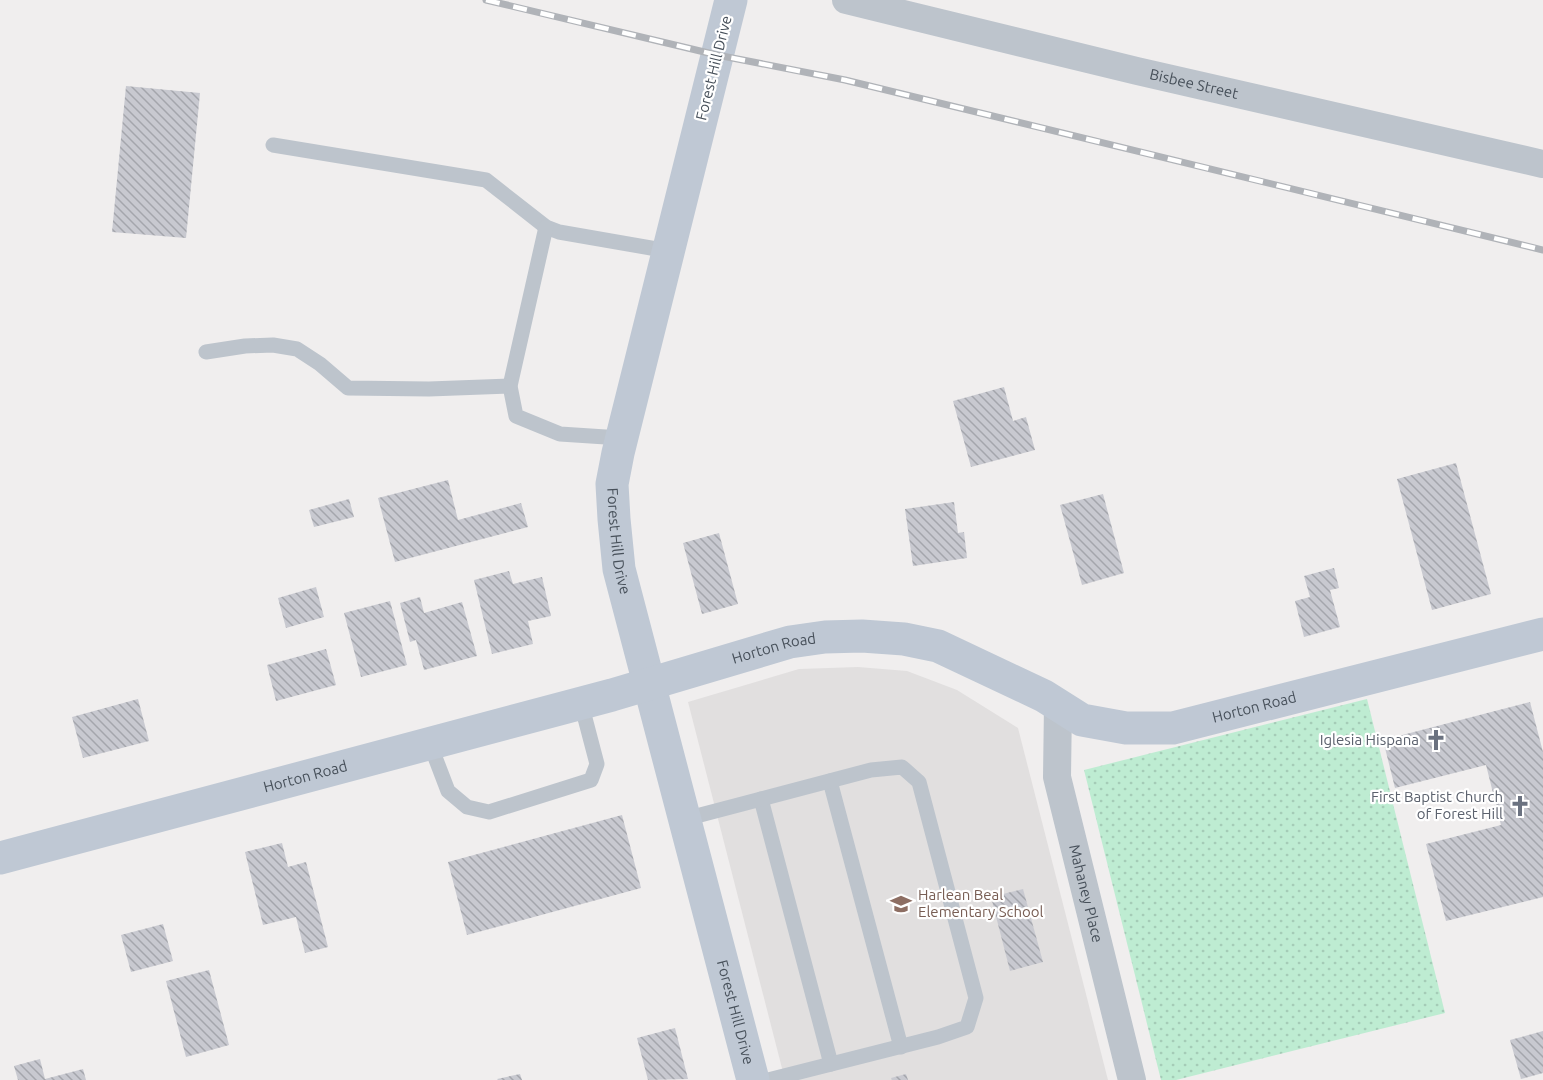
<svg xmlns="http://www.w3.org/2000/svg" width="1543" height="1080" font-family="Ubuntu,sans-serif">
<style>
.education{fill:#e1dfdf}
.grass{fill:url(#grass-dots)}
.building{fill:url(#building-back-hatch)}
.lines{fill:none;stroke-linecap:round;stroke-linejoin:round}
.lane{stroke:#bdc4cc;stroke-width:15}
.street{stroke:#bdc4cc;stroke-width:28}
.secondary{stroke:#bfc8d4;stroke-width:33}
.rail-casing{stroke:#b0b3b8;stroke-width:7}
.rail{stroke:#fff;stroke-width:4.5;stroke-dasharray:14;stroke-linecap:butt}
.labels{text-anchor:middle;stroke-width:4.5;stroke-linejoin:round;paint-order:stroke}
.street-label{font-size:15px;fill:#47505a;stroke:#fff}
.worship-label{font-size:15px;fill:#5b616d;stroke:#fff;text-anchor:end}
.education-label{font-size:15px;fill:#785e54;stroke:#fff;text-anchor:start}
</style>
<defs>
<pattern id="grass-dots" width="8" height="8" patternUnits="userSpaceOnUse" patternTransform="scale(1.5)"><rect width="8" height="8" fill="#beecd2"/><path d="M2 2h.1M6 6h.1" fill="none" stroke="#a5ccb7" stroke-width="1.8" stroke-linecap="round"/></pattern>
<pattern id="building-back-hatch" width="6" height="6" patternUnits="userSpaceOnUse" patternTransform="scale(1.5)"><rect width="6" height="6" fill="#c8c9d0"/><path d="M-1 5l2 2M0 0l6 6M5-1l2 2" fill="none" stroke="#a4a6ac"/></pattern>
</defs>
<rect width="100%" height="100%" fill="#f0eeee"/>
<polygon class="education" points="858,667 907,671 957,690 1018,728 1108,1080 785,1080 688,702 799,669"/>
<polygon class="grass" points="1367,699 1445,1013 1176,1080 1161,1080 1084,770"/>
<g class="building">
<polygon points="126,86 200,93 186,238 112,232"/>
<polygon points="1004,387 1013,421 1026,417 1035,450 971,467 953,401"/>
<polygon points="1456,463 1491,594 1432,610 1397,479"/>
<polygon points="448,480 458,520 521,503 528,527 395,562 378,498"/>
<polygon points="1103,494 1124,573 1082,585 1060,505"/>
<polygon points="349,499 354,517 314,527 309,510"/>
<polygon points="954,502 958,533 964,532 967,558 913,566 905,509"/>
<polygon points="719,533 738,604 702,614 683,543"/>
<polygon points="1334,568 1339,588 1330,590 1340,627 1304,637 1295,601 1310,597 1304,576"/>
<polygon points="509,571 513,584 542,577 551,616 528,621 533,644 492,654 474,580"/>
<polygon points="316,587 324,617 286,628 278,598"/>
<polygon points="420,597 424,613 462,602 477,656 424,670 416,640 410,642 400,603"/>
<polygon points="390,601 407,665 361,677 344,613"/>
<polygon points="326,649 336,685 276,701 267,665"/>
<polygon points="138,699 149,741 83,758 72,717"/>
<polygon points="1530,702 1543,752 1543,897 1446,921 1426,844 1501,825 1486,765 1395,788 1383,740"/>
<polygon points="622,815 641,888 467,935 448,862"/>
<polygon points="282,843 288,867 306,862 328,947 305,953 296,917 263,925 245,852"/>
<polygon points="1023,889 1043,962 1010,971 991,897"/>
<polygon points="163,924 173,961 131,972 121,935"/>
<polygon points="209,970 229,1045 186,1057 166,981"/>
<polygon points="675,1028 688,1079 648,1080 637,1038"/>
<polygon points="1543,1031 1543,1073 1521,1079 1510,1040"/>
<polygon points="40,1059 45,1079 83,1069 86,1080 18,1080 14,1066"/>
<polygon points="520,1074 522,1080 498,1080 497,1079"/>
<polygon points="906,1074 908,1080 892,1080 891,1078"/>
</g>
<g class="lines">
<g class="lane">
<polyline points="273,145 486,180 546,227 559,232 668,251"/>
<polyline points="546,227 510,386 516,416 560,434 621,438"/>
<polyline points="206,352 245,346 273,345 297,349 320,364 348,388 429,389 510,386"/>
<polyline points="430,744 448,791 467,807 489,812 591,780 597,764 581,703"/>
<polyline points="830,781 901,1047"/>
<polyline points="761,799 831,1064"/>
<polyline points="685,819 871,770 902,767 919,782 976,998 967,1027 938,1037 768,1080"/>
</g>
<g class="street">
<path id="s1" d="M846,0L1137,71L1543,164"/>
<path id="s2" d="M1058,705L1057,777L1132,1080"/>
</g>
<g class="secondary">
<path id="s3" d="M731,0L618,453L612,484L614,519L619,569L753,1080"/>
<path id="s4" d="M0,858L612,695L790,642L825,637L862,636L904,639L938,646L1044,696L1082,720L1126,728H1173L1543,634"/>
</g>
<defs>
<polyline id="rail" points="486,0 717,55 845,80 1543,250"/>
</defs>
<use href="#rail" class="rail-casing"/>
<use href="#rail" class="rail"/>
</g>
<defs>
<symbol id="church-bare" viewBox="-9 -9 18 18"><path d="M-1.2-6h2.4v3.5h3.3v2.4h-3.3V6h-2.4V-.1h-3.3v-2.4h3.3Z" fill="#6b7280" stroke="#fff" stroke-width="2.5" paint-order="stroke"/></symbol>
<symbol id="school-bare" viewBox="-9 -9 18 18"><path d="M0-5L7-2L0 1L-7-2ZM-4 1L0 2.5L4 1V4Q0 6-4 4Z" fill="#8d6e63" stroke="#fff" stroke-width="2.5" paint-order="stroke"/></symbol>
</defs>
<g fill-rule="evenodd">
<use href="#church-bare" x="1421" y="725" width="30" height="30"/>
<use href="#church-bare" x="1505" y="791" width="30" height="30"/>
<use href="#school-bare" x="886" y="889" width="30" height="30"/>
</g>
<g class="labels">
<g class="street-label">
<text transform="translate(714 68) rotate(-76)" y="5">Forest Hill Drive</text>
<text dy="5" stroke="none"><textPath href="#s1" startOffset="358">Bisbee Street</textPath></text>
<text dy="5" stroke="none"><textPath href="#s3" startOffset="556">Forest Hill Drive</textPath></text>
<text dy="5" stroke="none"><textPath href="#s4" startOffset="802">Horton Road</textPath></text>
<text dy="5" stroke="none"><textPath href="#s4" startOffset="1306">Horton Road</textPath></text>
<text dy="5" stroke="none"><textPath href="#s4" startOffset="316">Horton Road</textPath></text>
<text dy="5" stroke="none"><textPath href="#s2" startOffset="192">Mahaney Place</textPath></text>
<text dy="5" stroke="none"><textPath href="#s3" startOffset="1042">Forest Hill Drive</textPath></text>
</g>
<g class="worship-label">
<text x="1419" y="745">Iglesia Hispana</text>
<text x="1503" y="802">First Baptist Church<tspan x="1503" dy="17">of Forest Hill</tspan></text>
</g>
<g class="education-label">
<text x="918" y="900">Harlean Beal<tspan x="918" dy="17">Elementary School</tspan></text>
</g>
</g>
</svg>
